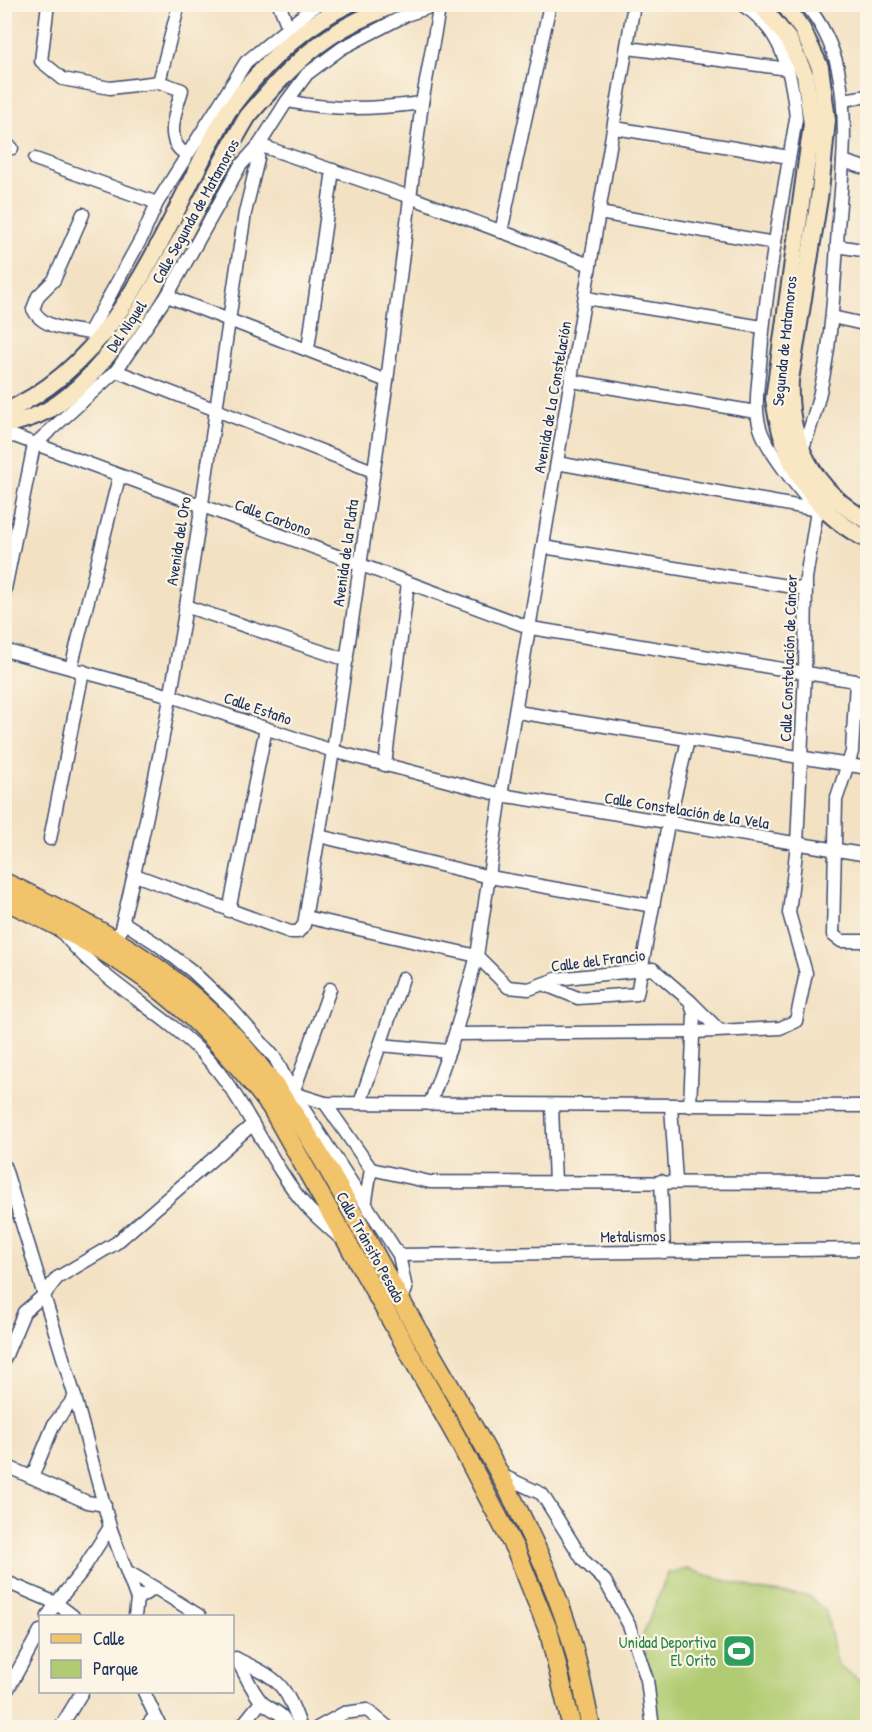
<svg xmlns="http://www.w3.org/2000/svg" width="872" height="1732" font-family="'Patrick Hand',sans-serif">
<style>
.green{fill:#b0cb71;stroke:#667d68;stroke-width:1.5}
.lines{fill:none;stroke-linecap:round;stroke-linejoin:round}
.street-casing{stroke:#3b4a6d;stroke-width:15}
.secondary-casing{stroke:#3b4a6d;stroke-width:20}
.primary-casing{stroke:#3b4a6d;stroke-width:21}
.street{stroke:#fff;stroke-width:12}
.secondary{stroke:#f9e7c3;stroke-width:16}
.primary{stroke:#f1c36a;stroke-width:18}
.labels{text-anchor:middle;stroke-width:4.5;stroke-linejoin:round;paint-order:stroke}
.street-label{font-size:16px;fill:#1b2f5e;stroke:#fcf5e5}
.leisure-label{font-size:16px;fill:#27864d;stroke:#fcf5e5;text-anchor:end}
</style>
<rect width="100%" height="100%" fill="#fcf5e5"/>
<filter id="ink" filterUnits="userSpaceOnUse"><feTurbulence type="fractalNoise" baseFrequency=".0167" numOctaves="2"/><feDisplacementMap in="SourceGraphic" scale="12" xChannelSelector="R" yChannelSelector="G"/><feConvolveMatrix kernelMatrix="1 2 1 2 8 2 1 2 1" color-interpolation-filters="sRGB"/></filter>
<filter id="wash" filterUnits="userSpaceOnUse"><feTurbulence type="fractalNoise" baseFrequency=".008" numOctaves="4" result="noise"/><feDisplacementMap in="SourceGraphic" scale="24" xChannelSelector="R" yChannelSelector="G"/><feGaussianBlur stdDeviation="1.35" result="paint"/><feColorMatrix in="noise" values="0 0 0 0 0 0 0 0 0 0 0 0 0 0 0 0 0 1.4 0 .05"/><feComposite in="paint" operator="in"/></filter>
<g filter="url(#wash)">
<rect width="100%" height="100%" fill="#f3e1c3"/>
<polygon class="green" points="687,1569 757,1590 809,1596 826,1612 838,1665 867,1685 867,1727 658,1727 642,1637 668,1573"/>
</g>
<g filter="url(#ink)">
<g class="lines">
<defs>
<g id="street">
<polyline points="48,4 41,61 63,79 110,88 159,82"/>
<path d="M179,4L159,82L182,90C176,110 163,142 186,154"/>
<polyline points="279,4 288,27"/>
<polyline points="628,48 788,69"/>
<polyline points="843,100 868,96"/>
<path d="M287,101C334,111 375,109 422,103"/>
<polyline points="615,128 789,157"/>
<polyline points="259,145 410,197 590,265"/>
<polyline points="4,146 12,148"/>
<polyline points="35,159 157,203"/>
<polyline points="843,161 868,169"/>
<polyline points="599,213 775,243"/>
<path d="M83,214L54,280L38,296L33,309C42,329 70,329 89,333L142,237L157,203L246,62L317,4"/>
<polyline points="501,232 550,4"/>
<polyline points="837,246 868,251"/>
<polyline points="167,296 387,381"/>
<polyline points="586,298 762,327"/>
<polyline points="832,317 868,325"/>
<polyline points="308,349 333,170"/>
<polyline points="116,371 373,471"/>
<polyline points="572,381 756,412"/>
<polyline points="4,438 14,436 531,628 868,683"/>
<path d="M801,452C831,381 833,304 838,228C842,176 849,121 838,69C833,47 821,21 805,4"/>
<polyline points="557,463 818,510"/>
<polyline points="543,547 806,589"/>
<polyline points="4,594 34,445 116,371 167,296 240,166 259,145 287,101 307,74 342,48 406,15 439,4"/>
<polyline points="185,606 347,660"/>
<polyline points="4,650 171,696 333,751 501,795 868,855"/>
<polyline points="71,668 119,477"/>
<polyline points="856,681 852,752 836,800 833,935 841,941 868,941"/>
<polyline points="517,712 868,768"/>
<polyline points="385,765 408,583"/>
<polyline points="319,836 490,877 653,906"/>
<polyline points="50,839 83,671"/>
<polyline points="135,875 290,932 298,932 304,925 333,751 387,381 422,103 440,4"/>
<polyline points="229,911 266,728"/>
<polyline points="306,917 477,956 508,987 529,989 556,979 653,969 690,1001 694,1014 690,1106"/>
<polyline points="123,922 157,944 192,971 229,1006 275,1058 293,1093 399,1255 406,1289 401,1301"/>
<path d="M61,931C100,981 159,1009 203,1054C246,1098 266,1159 306,1206C316,1217 328,1227 339,1237"/>
<path d="M118,940C179,702 208,456 245,213L258,159L259,145"/>
<polyline points="543,984 578,998 637,994 668,824 688,740"/>
<polyline points="691,1002 718,1029"/>
<path d="M455,1034L694,1032L780,1028L796,1021L806,973L789,913L797,844L805,673L806,578L817,511C801,491 767,452 760,428C754,408 758,385 760,364C766,282 782,201 796,119C792,74 783,29 741,4"/>
<polyline points="380,1045 449,1051"/>
<polyline points="277,1082 293,1093 325,1103 868,1106"/>
<polyline points="293,1093 330,989"/>
<polyline points="325,1103 371,1169 366,1200"/>
<polyline points="360,1103 403,978"/>
<polyline points="430,1104 455,1034 477,956 501,795 634,4"/>
<polyline points="552,1106 555,1183"/>
<polyline points="671,1106 676,1181"/>
<polyline points="4,1165 75,1397 110,1527 80,1574 56,1603 48,1616"/>
<polyline points="371,1169 430,1182 868,1183"/>
<polyline points="661,1181 664,1252"/>
<polyline points="399,1255 868,1249"/>
<polyline points="4,1360 24,1312 44,1295 57,1278 116,1243 253,1124"/>
<polyline points="4,1465 87,1502 105,1505"/>
<polyline points="499,1474 542,1494 583,1560 605,1581 629,1625 647,1680 653,1728"/>
<polyline points="32,1477 54,1424 75,1397"/>
<polyline points="110,1527 137,1599 135,1616"/>
<polyline points="128,1572 155,1588"/>
<polyline points="4,1581 56,1603 73,1616"/>
<polyline points="137,1599 155,1588 200,1616"/>
<path d="M236,1658C244,1671 251,1690 261,1701C270,1711 285,1711 287,1728"/>
<path d="M237,1659C279,1679 285,1683 301,1728"/>
<polyline points="144,1692 161,1728"/>
<polyline points="4,1696 40,1631"/>
<polyline points="60,1728 82,1692"/>
<polyline points="145,1728 155,1716"/>
<polyline points="240,1728 261,1702"/>
<polyline points="317,1728 344,1713 367,1710 389,1728"/>
</g>
<g id="secondary">
<path d="M760,4L789,40L805,75L812,124L774,399C783,461 810,511 868,540"/>
<path d="M784,4L802,29L820,67L827,120L820,192L790,380C787,440 814,492 868,521"/>
<path d="M4,412C126,359 166,217 228,111C260,68 300,27 349,4"/>
<path d="M4,425C19,422 35,417 48,410C133,360 196,201 248,116C272,88 297,59 328,38C348,24 372,14 395,4"/>
</g>
<g id="primary">
<path d="M4,882C83,919 157,958 219,1020C300,1102 345,1202 401,1301C458,1403 524,1503 563,1614C576,1651 583,1689 591,1728"/>
<path d="M4,900C49,921 93,943 134,971C188,1007 232,1056 271,1107L456,1436L517,1553L549,1632L572,1728"/>
</g>
</defs>
<use href="#street" class="street-casing"/>
<use href="#secondary" class="secondary-casing"/>
<use href="#primary" class="primary-casing"/>
<use href="#street" class="street"/>
<use href="#secondary" class="secondary"/>
<use href="#primary" class="primary"/>
</g>
</g>
<defs>
<symbol id="stadium-square" viewBox="-11 -11 22 22"><rect x="-9" y="-9" width="18" height="18" rx="4" fill="#2e9e5b" stroke="#fcf5e5"/><path d="M0-5a6.5 5 0 1 0 0 10a6.5 5 0 1 0 0-10ZM-3.5-1.8h7v3.6h-7Z" fill="#fff"/></symbol>
</defs>
<g fill-rule="evenodd">
<use href="#stadium-square" x="720" y="1632" width="38" height="38"/>
</g>
<g class="labels">
<g class="street-label">
<text transform="translate(195 211) rotate(-61)" y="6">Calle Segunda de Matamoros</text>
<text transform="translate(126 326) rotate(-56)" y="6">Del Niquel</text>
<text transform="translate(784 341) rotate(-84)" y="6">Segunda de Matamoros</text>
<text transform="translate(552 397) rotate(-80)" y="6">Avenida de La Constelación</text>
<text transform="translate(273 517) rotate(20)" y="6">Calle Carbono</text>
<text transform="translate(178 541) rotate(-81)" y="6">Avenida del Oro</text>
<text transform="translate(345 553) rotate(-82)" y="6">Avenida de la Plata</text>
<text transform="translate(788 658) rotate(-88)" y="6">Calle Constelación de Cáncer</text>
<text transform="translate(258 708) rotate(19)" y="6">Calle Estaño</text>
<text transform="translate(687 810) rotate(9)" y="6">Calle Constelación de la Vela</text>
<text transform="translate(598 960) rotate(-7)" y="6">Calle del Francio</text>
<text transform="translate(633 1236) rotate(-1)" y="6">Metalismos</text>
<text transform="translate(371 1247) rotate(61)" y="6">Calle Tránsito Pesado</text>
</g>
<g class="leisure-label">
<text x="716" y="1648">Unidad Deportiva<tspan x="716" dy="18">El Orito</tspan></text>
</g>
</g>
<rect width="872" height="1732" fill="none" stroke="#fcf5e5" stroke-width="24"/>
<rect x="39" y="1615" width="195" height="78" fill="#fcf5e5" stroke="#a2a6af" stroke-width="1.5"/>
<rect x="51" y="1634" width="30" height="9" fill="#f1c36a" stroke="#a2a6af" stroke-width="1.5"/>
<text x="93" y="1645" font-size="18" fill="#1b2f5e">Calle</text>
<rect x="51" y="1660" width="30" height="18" fill="#b0cb71" stroke="#a2a6af" stroke-width="1.5"/>
<text x="93" y="1675" font-size="18" fill="#1b2f5e">Parque</text>
</svg>
